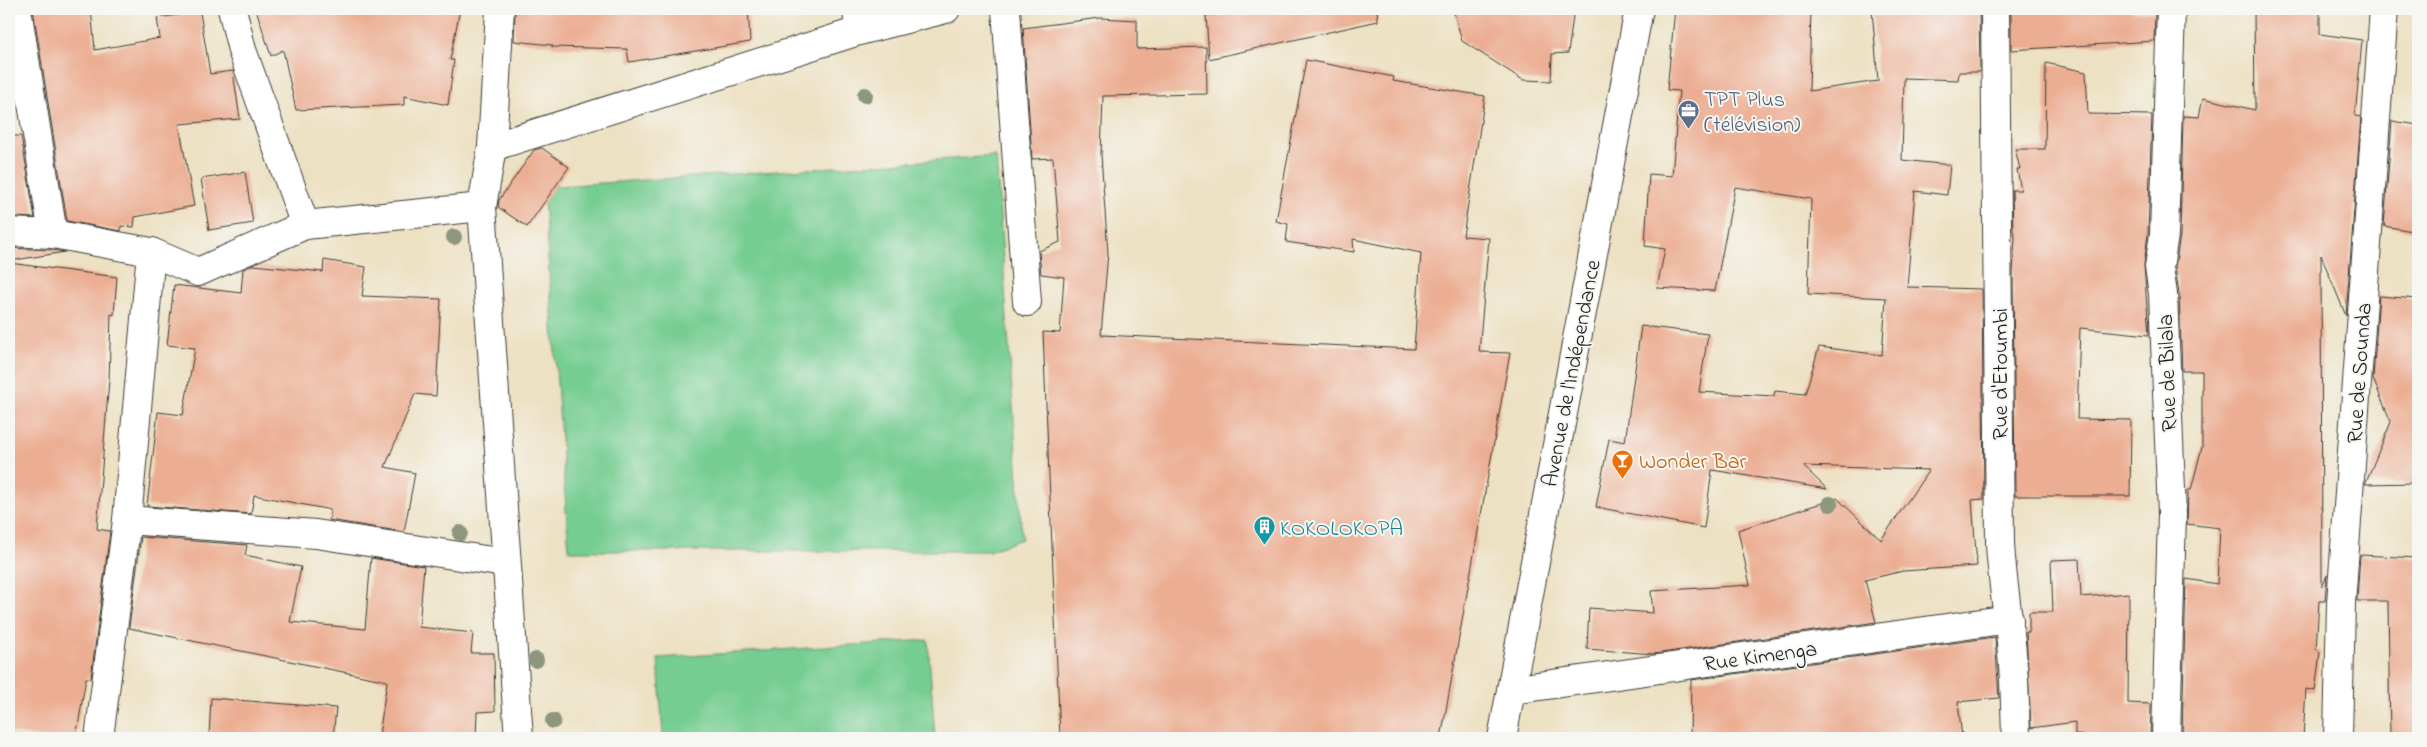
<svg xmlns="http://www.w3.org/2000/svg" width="2427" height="747" font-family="'Indie Flower',sans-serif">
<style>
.green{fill:#76cd92;stroke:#497457}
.building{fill:#ecae93}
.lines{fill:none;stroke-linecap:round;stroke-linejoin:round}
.minor-casing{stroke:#3b3a35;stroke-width:30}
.minor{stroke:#fff;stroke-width:28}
.tree{fill:#8c977e}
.labels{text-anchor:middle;stroke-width:4;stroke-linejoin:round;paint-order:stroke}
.service-label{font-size:22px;fill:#4e5e75;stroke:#f6f6f2;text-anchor:start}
.street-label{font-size:22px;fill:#1c1c1c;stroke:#f6f6f2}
.food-label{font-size:22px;fill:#c56008;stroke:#f6f6f2;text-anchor:start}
.culture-label{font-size:22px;fill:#0d838f;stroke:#f6f6f2;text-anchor:start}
</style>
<rect width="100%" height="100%" fill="#f6f6f2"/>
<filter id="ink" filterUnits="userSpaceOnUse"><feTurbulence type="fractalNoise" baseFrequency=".02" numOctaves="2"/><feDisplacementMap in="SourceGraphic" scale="10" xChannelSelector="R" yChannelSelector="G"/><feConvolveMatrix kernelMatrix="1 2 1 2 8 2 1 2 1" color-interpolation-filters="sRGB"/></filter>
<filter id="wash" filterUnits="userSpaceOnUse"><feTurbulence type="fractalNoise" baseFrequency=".0096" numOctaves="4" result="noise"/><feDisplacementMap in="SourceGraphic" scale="20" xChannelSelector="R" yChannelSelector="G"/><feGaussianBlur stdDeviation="1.12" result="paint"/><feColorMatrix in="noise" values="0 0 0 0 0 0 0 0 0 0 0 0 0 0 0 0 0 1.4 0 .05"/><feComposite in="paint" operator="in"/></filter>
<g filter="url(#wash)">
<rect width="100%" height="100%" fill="#ede1c3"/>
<g class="green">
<polygon points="996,156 1022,539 989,551 569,551 543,187"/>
<polygon points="928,640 935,738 663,738 658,658"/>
</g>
<g id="blocks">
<g class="building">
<polygon points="33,9 91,9 95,50 160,38 157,18 200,12 210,74 233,71 240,119 179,124 194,206 135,217 134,227 121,226 121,231 67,221"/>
<polygon points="256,9 460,9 450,60 454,60 448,105 404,96 404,105 296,110 283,50 271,56"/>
<polygon points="515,9 748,9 750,42 629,62 627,49 552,47 552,45 514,41"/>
<polygon points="1275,9 1377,9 1378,21 1209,59 1206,15 1275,12"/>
<polygon points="1453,9 1574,9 1568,53 1552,54 1551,81 1523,80 1462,41"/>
<polygon points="1675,9 1811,9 1809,91 1878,81 1872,9 1979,9 1980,72 1959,72 1958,80 1904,78 1902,160 1950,165 1947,195 1915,191 1907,287 1982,289 1984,499 1972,500 1977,566 1903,571 1865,580 1876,622 1654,654 1587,649 1589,608 1653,613 1651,591 1750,585 1738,530 1837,498 1881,540 1929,470 1803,466 1827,489 1712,470 1704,528 1596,507 1609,439 1625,442 1641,326 1708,334 1699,392 1774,396 1775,391 1805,394 1819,347 1882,355 1886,298 1808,294 1811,199 1735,187 1715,291 1657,288 1665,249 1645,246 1649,174 1672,176 1679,91 1667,90"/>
<polygon points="2011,9 2119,9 2155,13 2154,41 2011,50"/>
<polygon points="2254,9 2320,9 2320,34 2362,40 2355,116 2361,117 2346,316 2321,255 2322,587 2327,575 2325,601 2319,601 2316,649 2320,652 2315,691 2306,689 2303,738 2182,738 2186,579 2217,584 2220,528 2187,524 2188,490 2191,490 2202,447 2202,371 2182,371 2179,293 2175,267 2180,236 2183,116 2199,117 2203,98 2255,110"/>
<polygon points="1100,18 1137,20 1137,49 1206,47 1207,94 1103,96 1101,155 1108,253 1101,335 1414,349 1421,253 1353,239 1354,252 1286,242 1288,224 1276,221 1306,60 1394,77 1393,81 1485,96 1463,236 1489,238 1479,352 1510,353 1441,738 1060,738 1043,332 1060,333 1064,277 1041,274 1039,251 1060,242 1053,158 1032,159 1023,28"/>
<polygon points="2046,63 2086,72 2088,114 2152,115 2148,234 2144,265 2149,335 2080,328 2077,419 2131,420 2130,496 2015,496 2013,274 2015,237 2013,230 2012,190 2021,190 2017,169 2020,169 2015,149 2045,149"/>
<polygon points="2392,121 2418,125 2418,232 2384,226"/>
<polygon points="9,136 21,136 35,218 9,217"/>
<polygon points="542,148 569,167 527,227 498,207 499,200 534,150"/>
<polygon points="245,172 253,223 209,230 201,179"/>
<polygon points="9,248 51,250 65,252 9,261"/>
<polygon points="324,260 366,267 362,296 441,299 436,396 415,394 385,467 415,473 404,532 329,520 331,510 254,495 251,514 147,506 158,412 183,415 195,348 167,345 174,285 241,293 243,269 253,265 323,272"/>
<polygon points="9,263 117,277 114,315 111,314 109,380 97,529 110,531 91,678 86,678 76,738 45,738 9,732"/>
<polygon points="2379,296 2418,299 2418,487 2416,483 2365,484 2391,422 2373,379"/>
<polygon points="141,537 247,545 245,555 301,567 290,622 365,629 371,558 424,566 419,627 473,633 471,653 494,653 495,711 477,712 476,738 379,736 387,681 129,628"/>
<polygon points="2360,555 2418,558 2418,738 2390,738 2388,601 2357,601"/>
<polygon points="2079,559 2081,597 2129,593 2128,703 2151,704 2150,738 2087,738 2088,736 2075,735 2075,722 2031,728 2026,632 2029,632 2029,612 2053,612 2051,560"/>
<polygon points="1995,637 1999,698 1958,702 1962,738 1690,738 1691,680"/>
<polygon points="211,698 336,708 333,738 209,738"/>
</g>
</g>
</g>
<g filter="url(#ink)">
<use href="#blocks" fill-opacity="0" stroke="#3b3a35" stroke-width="1"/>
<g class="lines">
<defs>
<g id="minor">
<polyline points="17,9 53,234"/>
<polyline points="232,9 242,50 305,225"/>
<polyline points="500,9 492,147 482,207 519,738"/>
<polyline points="857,9 859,31"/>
<polyline points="1006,9 1027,302"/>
<path d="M1995,9L2000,542C2001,568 2005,593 2008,619C2014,658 2015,699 2016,738"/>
<polyline points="492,147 859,31 946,9"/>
<polyline points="9,232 53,234 151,252 198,272 305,225 482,207"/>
<polyline points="127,520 316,534 505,563"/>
<polyline points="1511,690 2009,619"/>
<polyline points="99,738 127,520 151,252"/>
<polyline points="1502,738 1639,9"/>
<polyline points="2166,738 2172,514 2163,294 2159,267 2164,235 2171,9"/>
<polyline points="2338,738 2341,603 2384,9"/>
</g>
</defs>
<use href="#minor" class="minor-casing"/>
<use href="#minor" class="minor"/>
</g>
<g class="tree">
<circle cx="865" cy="95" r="8"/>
<circle cx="454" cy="237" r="8"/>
<circle cx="1830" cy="504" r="8"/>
<circle cx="460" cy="533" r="8"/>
<circle cx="536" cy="660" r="8"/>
<circle cx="553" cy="721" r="8"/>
</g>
</g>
<defs>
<symbol id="office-pin" viewBox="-11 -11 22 30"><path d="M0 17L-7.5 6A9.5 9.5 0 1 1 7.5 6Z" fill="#5c6f8a" stroke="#f6f6f2"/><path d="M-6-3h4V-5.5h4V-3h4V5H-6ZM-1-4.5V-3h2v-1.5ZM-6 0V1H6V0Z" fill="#fff"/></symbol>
<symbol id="bar-pin" viewBox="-11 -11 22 30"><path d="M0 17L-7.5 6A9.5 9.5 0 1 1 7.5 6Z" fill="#e8710a" stroke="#f6f6f2"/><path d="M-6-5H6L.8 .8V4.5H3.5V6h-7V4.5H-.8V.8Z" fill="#fff"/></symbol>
<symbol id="building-pin" viewBox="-11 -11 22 30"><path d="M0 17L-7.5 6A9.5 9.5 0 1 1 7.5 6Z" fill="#0f9aa8" stroke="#f6f6f2"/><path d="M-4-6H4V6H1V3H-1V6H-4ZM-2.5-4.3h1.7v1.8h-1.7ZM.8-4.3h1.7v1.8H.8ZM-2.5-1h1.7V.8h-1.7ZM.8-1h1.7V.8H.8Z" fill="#fff"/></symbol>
</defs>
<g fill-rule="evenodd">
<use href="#office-pin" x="1676" y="98" width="25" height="34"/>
<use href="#bar-pin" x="1610" y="448" width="25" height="34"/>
<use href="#building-pin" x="1252" y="514" width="25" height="34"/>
</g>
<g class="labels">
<g class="service-label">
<text x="1704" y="106">TPT Plus<tspan x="1704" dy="25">(télévision)</tspan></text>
</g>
<g class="street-label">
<text transform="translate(1570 373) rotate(-79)" y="8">Avenue de l'Indépendance</text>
<text transform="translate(2166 373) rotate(-92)" y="8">Rue de Bilala</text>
<text transform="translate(2358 373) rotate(-86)" y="8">Rue de Sounda</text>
<text transform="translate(1999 374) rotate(-90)" y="8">Rue d'Etoumbi</text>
<text transform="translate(1760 655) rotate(-8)" y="8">Rue Kimenga</text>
</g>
<g class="food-label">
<text x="1639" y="468">Wonder Bar</text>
</g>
<g class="culture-label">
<text x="1280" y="535">KOKOLOKOPA</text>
</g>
</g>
<rect width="2427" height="747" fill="none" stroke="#f6f6f2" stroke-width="30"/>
</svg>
